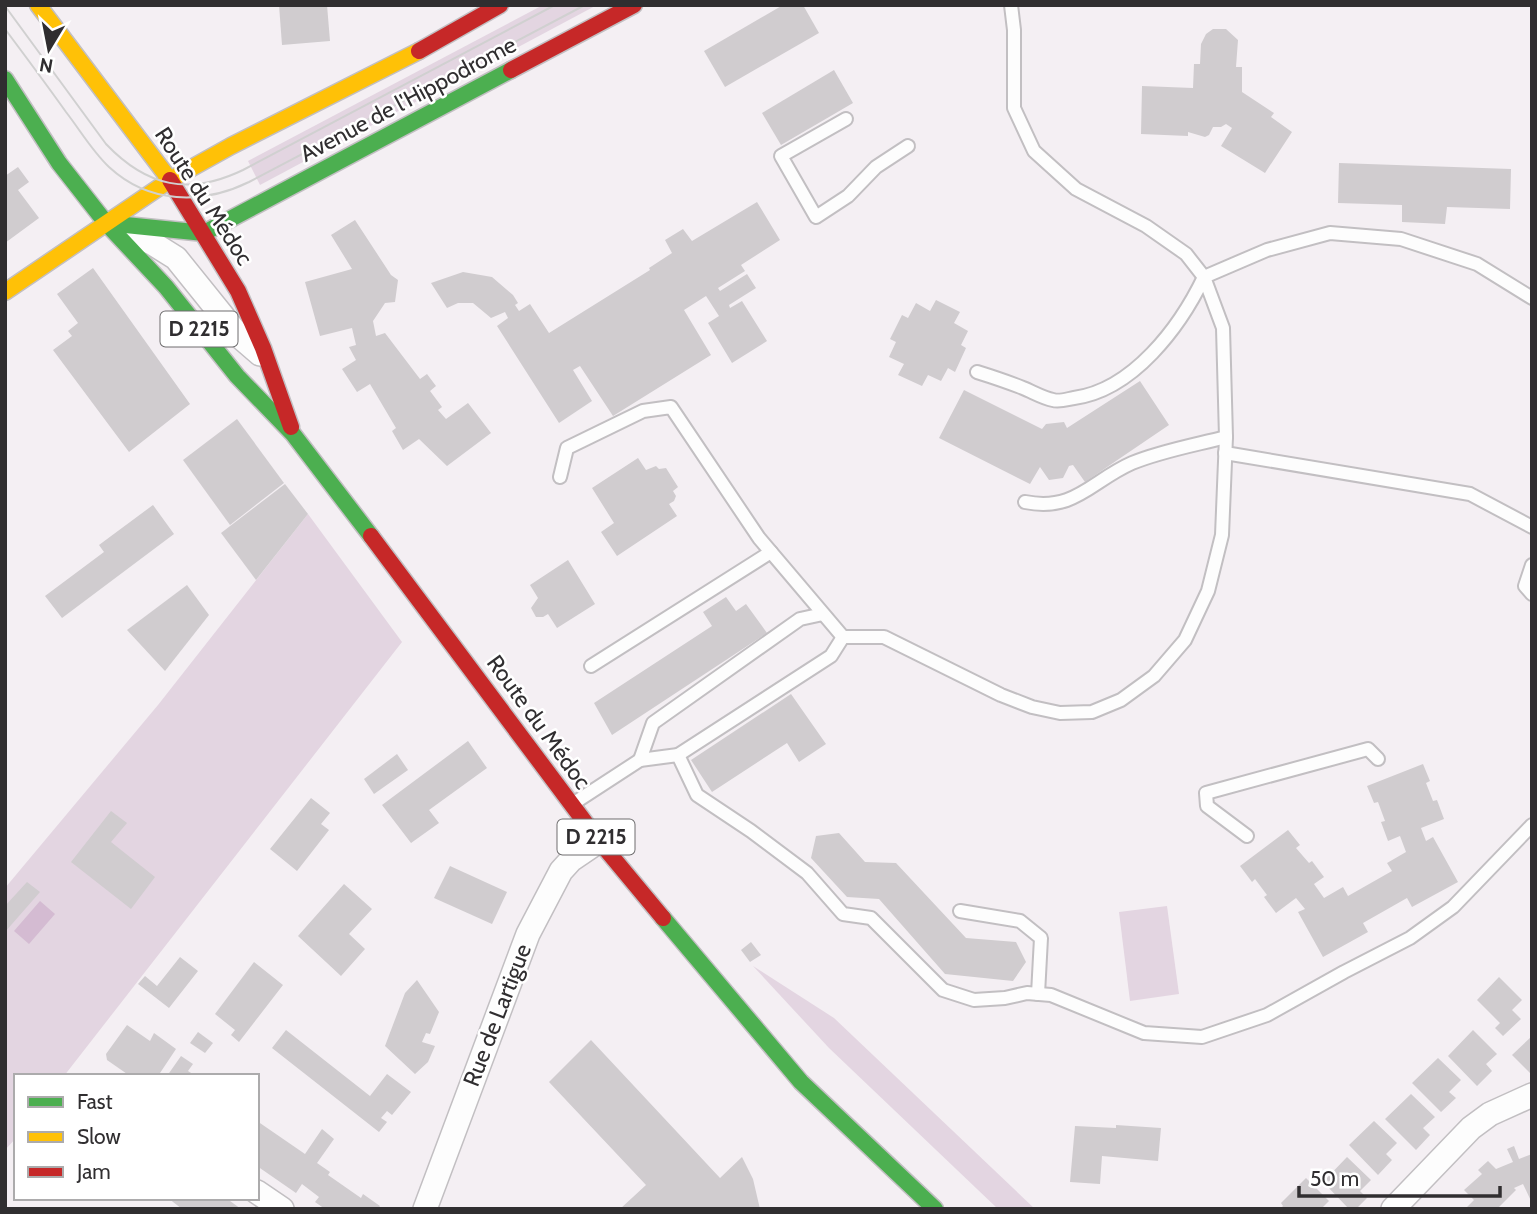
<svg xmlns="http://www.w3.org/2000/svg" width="1537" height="1214" font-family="Cabin,sans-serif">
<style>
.green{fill:#e3d5e1}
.water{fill:#d4bbd2}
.building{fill:#d0cccf}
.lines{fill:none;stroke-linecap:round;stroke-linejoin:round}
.lane-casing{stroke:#c2bfc2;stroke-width:16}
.street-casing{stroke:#c2bfc2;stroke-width:26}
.fast-casing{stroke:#c2bfc2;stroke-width:19}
.slow-casing{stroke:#c2bfc2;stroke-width:19}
.jam-casing{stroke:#c2bfc2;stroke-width:19}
.lane{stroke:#fdfdfd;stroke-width:12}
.street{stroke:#fdfdfd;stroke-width:23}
.fast{stroke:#4caf50;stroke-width:16}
.slow{stroke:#ffc107;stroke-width:16}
.jam{stroke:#c62828;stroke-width:16}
.tram{stroke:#d0d0d0;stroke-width:2}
.labels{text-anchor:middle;stroke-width:5;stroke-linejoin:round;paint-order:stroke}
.shield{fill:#fff;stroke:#6e6d6e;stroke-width:2}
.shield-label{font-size:21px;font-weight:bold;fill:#302e30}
.street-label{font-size:23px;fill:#302e30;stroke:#fff}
</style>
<rect width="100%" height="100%" fill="#f4eff3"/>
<g class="green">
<polygon points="543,5 597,5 260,185 248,161"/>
<polygon points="308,514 402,642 64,1076 16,1076 16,1138 5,1150 5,888 158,705"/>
<polygon points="1167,906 1179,994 1130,1001 1119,912"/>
<polygon points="753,966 834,1018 1035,1209 998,1209 829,1048"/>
</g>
<polygon class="water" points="40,901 55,914 29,944 14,931"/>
<g class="building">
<polygon points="279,5 327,5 330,41 282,45"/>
<polygon points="783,5 803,5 819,33 725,87 704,51"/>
<polygon points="1213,29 1226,29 1238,40 1236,67 1242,67 1242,92 1274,113 1271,117 1292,132 1265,173 1221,146 1232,128 1226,124 1221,127 1213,127 1209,135 1205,137 1188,132 1188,136 1141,134 1142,86 1193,88 1194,64 1200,64 1201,44 1206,34"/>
<polygon points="834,70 853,103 781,145 762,113"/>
<polygon points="1339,163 1511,169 1510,209 1447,207 1445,224 1402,222 1402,205 1338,203"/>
<polygon points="18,167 29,182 18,190 39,218 5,243 5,176"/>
<polygon points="757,202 780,240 741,265 745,271 718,288 720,291 747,274 756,288 729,305 730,308 742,301 767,341 732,363 708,323 719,316 706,296 684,310 711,355 613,416 580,366 573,370 592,401 559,423 497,326 508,318 505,312 491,318 473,303 458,303 447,308 431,283 463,272 492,277 513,295 518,303 515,305 519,311 530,304 549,333 650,270 649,268 672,253 665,240 683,229 692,241"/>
<polygon points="355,220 391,275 398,280 395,302 385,303 373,321 376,336 385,333 420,379 427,374 436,386 430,391 442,407 438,410 446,419 468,403 491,433 447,466 419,439 403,450 392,431 396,428 370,384 357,392 342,369 356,360 349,347 356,345 352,328 320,336 305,282 352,269 331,235"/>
<polygon points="93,268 190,404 129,452 53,350 72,336 68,331 78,323 57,294"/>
<polygon points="936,300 960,312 954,323 968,331 961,345 966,348 955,372 948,368 941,381 928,375 922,386 898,375 904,364 889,357 896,342 890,339 902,315 908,318 916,303 930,311"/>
<polygon points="1140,381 1169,425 1085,482 1073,465 1069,466 1063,478 1049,480 1040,467 1030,484 939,438 964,390 1042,429 1046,424 1064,422 1067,428"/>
<polygon points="237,419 284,483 230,525 183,460"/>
<polygon points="638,458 646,470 656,466 659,469 666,468 678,487 673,491 676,496 674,501 669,504 677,516 617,556 601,532 614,523 592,488"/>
<polygon points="285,484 308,514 256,580 221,533"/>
<polygon points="153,505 174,534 62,618 45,596 104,552 99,545"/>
<polygon points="568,560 595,604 557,628 548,614 543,617 536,617 531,608 538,598 530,585"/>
<polygon points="187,585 209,615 165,671 127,630"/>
<polygon points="726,597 736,611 746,604 767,633 612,735 594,703 712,626 703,612"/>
<polygon points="791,694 826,744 799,762 787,743 712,792 691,760"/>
<polygon points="468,741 487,768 429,810 439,823 411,843 382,805"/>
<polygon points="397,754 408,770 374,794 364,779"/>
<polygon points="1423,764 1430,781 1426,783 1433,801 1437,800 1444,819 1421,828 1426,841 1433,837 1458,882 1412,907 1407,898 1363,923 1368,932 1323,957 1298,912 1305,909 1296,898 1276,913 1264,897 1267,895 1255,879 1252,882 1240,866 1288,830 1300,845 1296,848 1309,863 1312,861 1324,877 1314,884 1324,898 1343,887 1348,896 1392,871 1387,863 1406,852 1400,836 1388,841 1381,822 1385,821 1378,802 1374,803 1367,786"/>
<polygon points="311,798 330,813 321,824 329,830 297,871 270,849"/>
<polygon points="111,811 127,823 111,842 155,877 131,909 71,862"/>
<polygon points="839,833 865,862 896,863 966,938 1016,942 1026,962 1013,981 945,974 879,899 847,897 811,858 816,836"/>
<polygon points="450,866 507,892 492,924 434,898"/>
<polygon points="27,882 40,892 5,932 5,906"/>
<polygon points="344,884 372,909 349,934 365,949 341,976 298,936"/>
<polygon points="751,942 761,955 750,962 741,950"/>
<polygon points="180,957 198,971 169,1008 138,984 145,976 157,986"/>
<polygon points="254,962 283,985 239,1042 231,1035 235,1030 215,1014"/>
<polygon points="1499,977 1522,1000 1512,1010 1521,1019 1503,1036 1495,1028 1500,1023 1477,1000"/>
<polygon points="417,980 439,1012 430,1034 426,1033 422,1042 435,1046 428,1062 415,1074 385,1046 405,993"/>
<polygon points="127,1025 150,1041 154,1033 176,1049 158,1076 130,1076 107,1060 106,1054"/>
<polygon points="286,1030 370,1096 387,1074 411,1092 392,1115 387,1111 381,1118 387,1122 379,1132 272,1048"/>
<polygon points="1473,1030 1497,1054 1486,1064 1492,1071 1477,1086 1448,1056"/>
<polygon points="198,1032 213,1043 205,1053 190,1043"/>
<polygon points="1532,1036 1532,1075 1512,1055"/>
<polygon points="591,1040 720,1178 742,1157 753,1179 760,1209 620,1209 646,1185 549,1082"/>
<polygon points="181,1056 193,1064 188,1071 196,1076 167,1076"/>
<polygon points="1438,1058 1461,1080 1449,1092 1456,1098 1441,1112 1412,1083"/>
<polygon points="1411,1094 1435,1117 1423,1128 1430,1135 1416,1150 1385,1119"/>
<polygon points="257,1121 305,1154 322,1129 334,1139 317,1163 330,1172 328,1175 361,1198 363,1194 380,1206 378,1209 325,1209 315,1202 319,1197 302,1184 296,1193 257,1166"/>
<polygon points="1374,1121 1397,1143 1386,1154 1392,1160 1378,1175 1349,1145"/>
<polygon points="1116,1125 1161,1128 1158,1161 1102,1156 1100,1184 1070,1182 1075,1126 1116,1128"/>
<polygon points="1514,1146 1519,1159 1532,1154 1532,1203 1523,1184 1514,1188 1516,1190 1497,1209 1465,1209 1474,1200 1464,1190 1482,1174 1478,1170 1488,1161 1496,1169 1513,1162 1507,1149"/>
<polygon points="1347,1157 1371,1180 1360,1191 1367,1198 1356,1209 1349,1209 1323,1182"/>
<polygon points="1306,1178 1329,1201 1321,1209 1280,1209 1283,1206 1281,1203"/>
<polygon points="168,1198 226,1198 241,1209 182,1209"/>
</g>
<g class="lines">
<defs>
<g id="lane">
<polyline points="1011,5 1014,30 1014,108 1034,151 1076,189 1146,226 1186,254 1204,277 1267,250 1330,233 1401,239 1477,264 1532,298"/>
<polyline points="846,119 781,156 816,217 848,196 876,167 908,146"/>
<path d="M977,372C993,377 1008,382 1023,388C1033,392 1043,398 1053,400C1059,402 1068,399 1074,398C1133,390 1180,327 1204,277"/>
<polyline points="1225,453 1470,494 1532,527"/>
<polyline points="560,477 567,448 643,411 671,407 759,538 843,637"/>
<path d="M1025,502C1075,512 1091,481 1132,463C1161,451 1195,445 1226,437"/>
<polyline points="1532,565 1525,586 1532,594"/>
<polyline points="591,666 771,552"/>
<polyline points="678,755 697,795 751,831 807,873 843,914 871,918 943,990 974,1000 1005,998 1027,993 1051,995 1144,1033 1202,1037 1267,1015 1344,972 1410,938 1453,907 1532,825"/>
<polyline points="640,760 653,723 800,619 823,614"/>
<polyline points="574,803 640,760 678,755 831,656 843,637 884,637 1001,695 1032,707 1060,713 1092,712 1121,700 1154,676 1185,640 1208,591 1222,535 1226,437 1223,328 1204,277"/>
<polyline points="1247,836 1207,806 1206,793 1368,749 1378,759"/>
<polyline points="960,911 1020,921 1041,938 1038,994"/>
</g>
<g id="street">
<polyline points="128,232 152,243 176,258 238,335 260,354"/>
<polyline points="257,1192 282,1209"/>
<polyline points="425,1209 528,934 561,871 571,860 599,841"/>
<polyline points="1393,1209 1471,1128 1490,1114 1532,1095"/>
</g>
<g id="fast">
<polyline points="5,79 59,163 106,223"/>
<polyline points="106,223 204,233 511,70"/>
<polyline points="106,223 166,287 237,376 293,434 371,536"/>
<polyline points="663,918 801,1082 935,1209"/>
</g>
<g id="slow">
<polyline points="38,5 170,180"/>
<polyline points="5,292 170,180 231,146 419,51"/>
</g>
<g id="jam">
<polyline points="419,51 500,5"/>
<polyline points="511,70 634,5"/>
<polyline points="170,180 238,291 263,348 291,427"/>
<polyline points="371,536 599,841 663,918"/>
</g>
</defs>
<use href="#lane" class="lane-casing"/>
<use href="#street" class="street-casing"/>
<use href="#fast" class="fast-casing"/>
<use href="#slow" class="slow-casing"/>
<use href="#jam" class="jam-casing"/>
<use href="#lane" class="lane"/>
<use href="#street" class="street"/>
<use href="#fast" class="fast"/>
<use href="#slow" class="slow"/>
<use href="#jam" class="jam"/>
<g class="tram">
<path d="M5,6L106,144C147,187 189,196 243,170L555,5"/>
<path d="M5,29C26,57 46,84 66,112C80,130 92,151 109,167C149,204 202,205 249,182L585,5"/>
</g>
</g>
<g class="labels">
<g class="shield">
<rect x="160.5" y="311.5" width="77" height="35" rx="5"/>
<rect x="557.5" y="819.5" width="77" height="35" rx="5"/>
</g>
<g class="shield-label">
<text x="199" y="336">D 2215</text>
<text x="596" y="844">D 2215</text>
</g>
<g class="street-label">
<text transform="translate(408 99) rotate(-28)" y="8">Avenue de l'Hippodrome</text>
<text transform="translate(204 196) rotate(57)" y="8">Route du Médoc</text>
<text transform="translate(539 722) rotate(54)" y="8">Route du Médoc</text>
<text transform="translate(497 1015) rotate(-69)" y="8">Rue de Lartigue</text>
</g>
</g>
<rect width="1537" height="1214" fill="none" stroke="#302e30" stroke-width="14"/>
<rect x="14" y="1074" width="245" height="126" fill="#ffffff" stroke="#acabac" stroke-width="2"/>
<rect x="28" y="1097" width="35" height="10" fill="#4caf50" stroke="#acabac" stroke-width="2"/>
<text x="77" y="1109" font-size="21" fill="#302e30">Fast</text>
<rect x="28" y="1132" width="35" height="10" fill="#ffc107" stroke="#acabac" stroke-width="2"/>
<text x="77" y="1144" font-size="21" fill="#302e30">Slow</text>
<rect x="28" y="1167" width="35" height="10" fill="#c62828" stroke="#acabac" stroke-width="2"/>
<text x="77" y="1179" font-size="21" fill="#302e30">Jam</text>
<g transform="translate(49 49) rotate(190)" stroke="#ffffff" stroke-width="5" paint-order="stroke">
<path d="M0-5L12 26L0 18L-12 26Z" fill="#302e30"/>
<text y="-10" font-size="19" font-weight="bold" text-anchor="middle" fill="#302e30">N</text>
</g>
<path d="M1299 1186v10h201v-10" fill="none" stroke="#302e30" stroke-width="3.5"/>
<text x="1310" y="1186" font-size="21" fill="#302e30" stroke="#ffffff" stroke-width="5" paint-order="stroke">50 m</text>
</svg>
